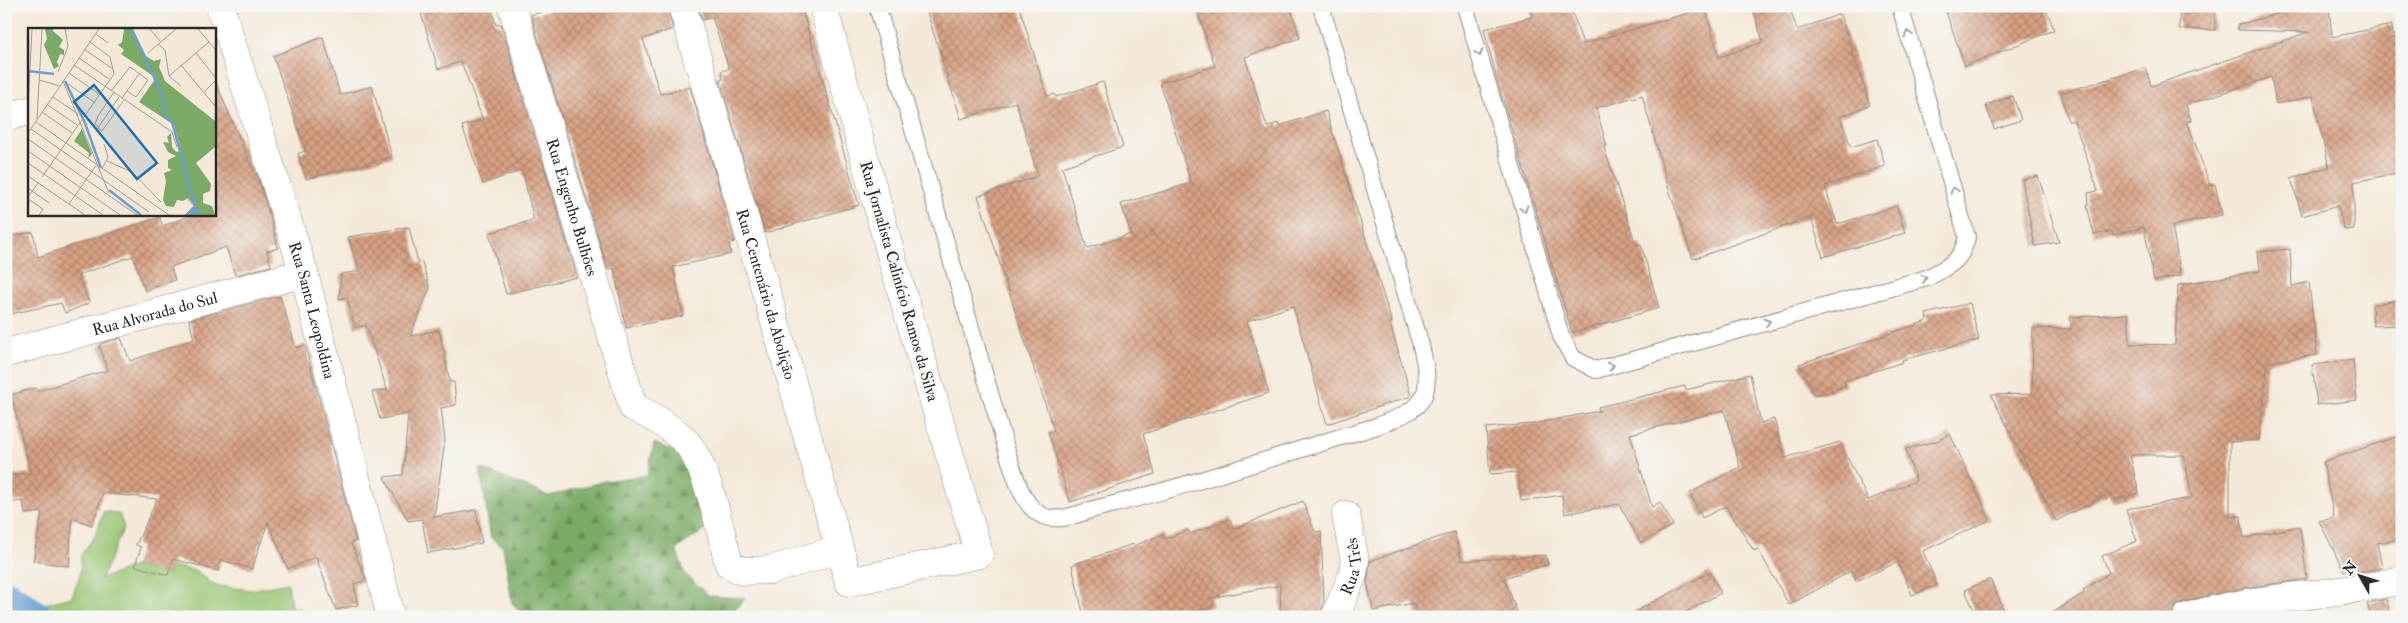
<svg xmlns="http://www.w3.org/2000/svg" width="2408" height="623" font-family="'IM FELL Double Pica',serif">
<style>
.grass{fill:#99c573;stroke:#62784f}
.forest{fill:url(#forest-firs);stroke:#526a48}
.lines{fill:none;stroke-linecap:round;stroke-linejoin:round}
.canal{stroke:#699fd6;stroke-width:31}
.building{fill:url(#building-cross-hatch)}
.lane-casing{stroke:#908a82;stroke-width:18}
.street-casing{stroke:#908a82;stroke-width:29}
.lane{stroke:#fff;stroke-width:16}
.street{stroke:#fff;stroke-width:28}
.oneway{stroke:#a0a0a0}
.labels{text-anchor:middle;stroke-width:4;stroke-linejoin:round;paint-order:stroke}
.street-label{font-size:16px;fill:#2b2b2b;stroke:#f6f6f2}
.inset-river{fill:none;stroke:#699fd6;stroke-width:2.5}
.inset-road{fill:none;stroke:#a49d93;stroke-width:1}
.view{fill:#1f6fb2;fill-opacity:0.15;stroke:#1f6fb2;stroke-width:2.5}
.inset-edge{fill:none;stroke:#2b2b2b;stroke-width:2.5}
</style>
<defs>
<pattern id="forest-firs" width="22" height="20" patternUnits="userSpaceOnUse" patternTransform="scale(1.25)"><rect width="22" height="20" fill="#7aaa65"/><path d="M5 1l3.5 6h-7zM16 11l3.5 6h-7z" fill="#648b53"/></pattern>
<pattern id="building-cross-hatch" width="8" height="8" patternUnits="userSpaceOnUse" patternTransform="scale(1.25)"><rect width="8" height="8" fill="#d8a183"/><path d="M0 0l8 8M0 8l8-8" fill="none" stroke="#af836b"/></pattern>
</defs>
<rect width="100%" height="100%" fill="#f6f6f2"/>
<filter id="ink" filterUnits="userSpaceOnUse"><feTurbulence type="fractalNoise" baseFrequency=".02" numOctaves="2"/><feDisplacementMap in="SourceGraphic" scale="10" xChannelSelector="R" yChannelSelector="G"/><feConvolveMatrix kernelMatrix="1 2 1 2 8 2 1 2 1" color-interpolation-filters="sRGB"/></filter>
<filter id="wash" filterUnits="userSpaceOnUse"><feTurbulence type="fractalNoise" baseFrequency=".0096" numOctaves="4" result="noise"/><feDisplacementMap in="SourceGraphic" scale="20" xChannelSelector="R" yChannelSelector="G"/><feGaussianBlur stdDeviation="1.12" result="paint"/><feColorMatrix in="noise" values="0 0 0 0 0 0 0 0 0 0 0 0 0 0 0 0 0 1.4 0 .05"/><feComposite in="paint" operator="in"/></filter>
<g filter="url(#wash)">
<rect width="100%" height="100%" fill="#f4e9d8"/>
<polygon class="grass" points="104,511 119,514 124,527 101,579 135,566 168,575 171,566 197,571 214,585 250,590 288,583 291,607 301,608 289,617 6,617 6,599 11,588 40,605 72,597 80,574 81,555 95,536"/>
<polygon class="forest" points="654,443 693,459 710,494 705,530 676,549 685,574 709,596 746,598 729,616 733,617 525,617 512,603 503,547 491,538 480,468 549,496 605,481 647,475"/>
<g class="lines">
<polyline class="canal" points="6,595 38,617"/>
</g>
<g id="blocks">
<g class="building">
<polygon points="419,6 491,6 496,25 501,24 577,277 506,294 489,233 534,220 522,170 483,184 462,126 483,120 461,62 438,69"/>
<polygon points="562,6 667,6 673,29 643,39 660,94 690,87 735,242 729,244 731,254 673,267 683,316 626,328 614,268 608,270 531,15"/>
<polygon points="698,6 801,6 859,205 765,233 720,80 723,79 721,71 729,69 712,17 702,20"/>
<polygon points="925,6 1019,6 1047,96 1055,94 1056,97 1103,82 1123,147 1062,167 1087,248 1131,234 1121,204 1191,183 1160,83 1215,66 1196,6 1290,6 1300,38 1245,57 1267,127 1278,123 1279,126 1326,111 1392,323 1390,323 1411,396 1327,424 1293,306 1247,321 1269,393 1143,434 1155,474 1070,502 1048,432 1054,431 978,196 1038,176 1016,102 961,119"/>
<polygon points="1529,6 1570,6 1583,44 1705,8 1719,57 1763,42 1752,6 1789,6 1797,30 1840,14 1870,105 1840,117 1851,147 1877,139 1885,166 1825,186 1837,224 1897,206 1905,233 1823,257 1811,217 1693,259 1669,190 1642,95 1596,108 1607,146 1604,147 1636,245 1641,244 1659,308 1572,333 1496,76 1484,29 1532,17"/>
<polygon points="1944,6 2045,6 2054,30 1965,66"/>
<polygon points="2180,6 2215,6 2215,30 2179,29"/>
<polygon points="2288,6 2329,6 2332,37 2392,25 2393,35 2402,34 2402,172 2354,182 2354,229 2344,230 2338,206 2302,216 2291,178 2329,167 2313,96 2276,104 2271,77 2186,105 2191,120 2187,121 2210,185 2215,184 2222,215 2172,226 2181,276 2154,281 2144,227 2113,235 2112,231 2094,235 2087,205 2089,204 2088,193 2098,191 2074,121 2068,121 2061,93 2146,68 2151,86 2309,32 2238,30 2237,25 2288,11"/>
<polygon points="323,37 340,95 372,86 392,157 306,179 298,153 306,151 273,56"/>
<polygon points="214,78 255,175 257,174 271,220 278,248 267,251 271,266 235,275 226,247 171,267 175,280 145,291 133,256 78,275 89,303 65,313 61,303 6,315 6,237 33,232 38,257 160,217 162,226 196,214 214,214"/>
<polygon points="2013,96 2021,120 1994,129 1986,105"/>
<polygon points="2038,176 2059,242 2035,246 2022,180"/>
<polygon points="409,227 418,263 422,262 430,288 410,336 439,330 450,382 454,382 456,405 441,408 445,440 434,517 476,510 482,543 428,553 422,519 408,521 384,477 403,475 408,414 380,419 372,392 387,390 366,325 355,328 347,297 339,299 341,274 360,271 348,237"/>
<polygon points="2290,249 2292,286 2309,282 2317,355 2268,362 2259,440 2230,442 2230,517 2241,516 2244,538 2300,526 2307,579 2238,589 2183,602 2176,606 2172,617 2046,617 2084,593 2083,590 2109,573 2102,556 2137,541 2126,509 2192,498 2184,455 2130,455 2139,493 2112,501 2110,493 2056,521 1991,395 2032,394 2033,328 2071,329 2070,317 2128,314 2130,344 2175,345 2178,285 2260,271 2258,252"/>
<polygon points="280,296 296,348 305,345 356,541 351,543 366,580 354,584 358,605 336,610 316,557 288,569 268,522 252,569 221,560 218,571 173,559 168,575 135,566 141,547 136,545 157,499 103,493 92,525 72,518 69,566 33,561 42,512 25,514 23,501 6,503 6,476 31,473 11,395 36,388 37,391 108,370 99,345 103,343 121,338 130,361 194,339 189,320"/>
<polygon points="2402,299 2402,325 2373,326 2372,305"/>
<polygon points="1970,303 1979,340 1902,360 1903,362 1844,381 1846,385 1823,394 1814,394 1799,364 1927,321 1926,314"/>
<polygon points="2353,360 2357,400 2317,405 2312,365"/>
<polygon points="1750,374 1761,423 1774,419 1785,458 1840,442 1868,500 1916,481 1906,449 1937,441 1950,434 1990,520 1923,551 1937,585 1912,595 1898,562 1856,581 1851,571 1789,605 1758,549 1754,551 1726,506 1702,518 1690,493 1740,467 1724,410 1630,434 1652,507 1660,502 1673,525 1641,543 1619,504 1565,514 1562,495 1521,501 1518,472 1490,474 1486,428 1532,424 1599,411 1598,407 1685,386 1686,390"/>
<polygon points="2402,435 2402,539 2377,543 2382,568 2358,572 2356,565 2344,571 2319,521 2334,518 2323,462"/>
<polygon points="1303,501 1315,532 1321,531 1324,602 1320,617 1281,617 1280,585 1210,598 1213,606 1180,617 1084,617 1072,565 1133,544 1134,546 1163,534 1165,539 1188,530 1190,534 1230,519 1234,529"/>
<polygon points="1454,532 1462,561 1546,555 1548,564 1504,578 1519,617 1418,617 1414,603 1373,611 1367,581 1370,561"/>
<polygon points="1710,572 1721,593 1676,617 1625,617"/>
<polygon points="1990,579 2007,617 1977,617 1965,590"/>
<polygon points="2387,599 2390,617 2371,617 2367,603"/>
<polygon points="2311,610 2312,617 2262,617"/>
</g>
</g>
</g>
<g filter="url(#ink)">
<use href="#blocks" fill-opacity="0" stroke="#908a82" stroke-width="1"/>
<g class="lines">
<defs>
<g id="lane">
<path d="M877,6L1009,458C1016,477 1023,510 1046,517C1061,522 1083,512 1098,508C1191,486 1282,454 1374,427C1429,407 1434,397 1420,342L1321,6"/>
<path d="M1465,6L1561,336L1573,358L1596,370L1927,278C1948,266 1961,263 1967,237L1900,6"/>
</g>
<g id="street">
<path id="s1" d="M220,6L304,273L391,617"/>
<path id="s2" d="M512,6L633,407C652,416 670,426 685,441C708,465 720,531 729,564L742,571L771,570L839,549"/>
<path id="s3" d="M682,6L768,298L849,582L979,554L893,262L823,6"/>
<polyline points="6,117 29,111"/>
<path id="s4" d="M6,353L304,273"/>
<path id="s5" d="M1335,617L1353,574L1355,561L1346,515"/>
<path d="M2187,617C2257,595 2331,597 2402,580"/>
</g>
</defs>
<use href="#lane" class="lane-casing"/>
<use href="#street" class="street-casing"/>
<use href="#lane" class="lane"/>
<use href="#street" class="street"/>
</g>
<defs><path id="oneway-chevron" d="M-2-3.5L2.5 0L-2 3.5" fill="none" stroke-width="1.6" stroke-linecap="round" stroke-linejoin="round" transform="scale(1.25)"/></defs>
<g class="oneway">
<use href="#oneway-chevron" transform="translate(1908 34) rotate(-106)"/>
<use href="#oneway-chevron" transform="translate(1479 53) rotate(74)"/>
<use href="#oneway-chevron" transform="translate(1954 190) rotate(-106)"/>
<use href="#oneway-chevron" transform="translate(1524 209) rotate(74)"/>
<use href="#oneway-chevron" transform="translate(1924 278) rotate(-19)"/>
<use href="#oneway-chevron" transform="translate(1767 322) rotate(-16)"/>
<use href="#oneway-chevron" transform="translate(1611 366) rotate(-16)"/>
</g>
</g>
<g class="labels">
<g class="street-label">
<text dy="6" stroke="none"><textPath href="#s2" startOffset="210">Rua Engenho Bulhões</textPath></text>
<text transform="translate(900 281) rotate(74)" y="6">Rua Jornalista Calinício Ramos da Silva</text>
<text dy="6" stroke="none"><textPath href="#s3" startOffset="300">Rua Centenário da Abolição</textPath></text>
<text dy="6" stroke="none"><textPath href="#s1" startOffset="318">Rua Santa Leopoldina</textPath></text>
<text dy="6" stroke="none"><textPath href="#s4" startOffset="154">Rua Alvorada do Sul</textPath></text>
<text dy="6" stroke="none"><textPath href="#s5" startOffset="54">Rua Três</textPath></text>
</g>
</g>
<g transform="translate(28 28)">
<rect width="188" height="188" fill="#f4e9d8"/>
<path d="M17,1H27L24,2L35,12L31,19L36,22V27L32,26L29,34L31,38L26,41L16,17L19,11ZM96,1H105L118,28L126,33L133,31L131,39L137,53L187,93V119L168,135L183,156L182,163L175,166V175L184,178L187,187H158L166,177L160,170L155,173L149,172L146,179L138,178L135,172L138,153L136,145L144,142L140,140V132L148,128L140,124L135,114L141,115L139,109L143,105L144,119L148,124L152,123L151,115L146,97L111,74L128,50L93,26L96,22L90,17L94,14ZM54,101L64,126L60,130L61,125L46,113Z" fill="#7aaa65"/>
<path class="inset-river" d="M103,1L134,66L137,89L144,94L167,178L160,187M0,43L26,46M37,53L57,95L73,140M81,162L113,187M167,187V181L174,187"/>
<path class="inset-road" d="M122,1L132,13M170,1L187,21M68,6L80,15M130,16L137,22L141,48L153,58M57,22L85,41M120,25L148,1M168,25L187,49M51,30L81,51M46,37L144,104L149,119M153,37L187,78M30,44L40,18L37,1M41,45L71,66M141,48L181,14M11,52L32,58M35,53L81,165M40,56L66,74M83,63L102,39L120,52L108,69L99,63M176,64L187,53M25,69L50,86M91,69L70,100L74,103L96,72M94,70L111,46M20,77L49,97M0,79L4,1M14,84L44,105M9,91L14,1M8,94L141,187M71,99L67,96L70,88L86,64M3,101L121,184M0,105L71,1M0,111L109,187M0,123L92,187M79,133L104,144L133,174M0,135L75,187M74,141L80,129L76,116M0,148L57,187M14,149L86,46L82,29L62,14M0,160L21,175M154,165L166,178L157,187M0,169L10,155M0,171L15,181L11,187M41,176L69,136"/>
<path class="view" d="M66,57L129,135L109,151L46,74Z"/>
<rect width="188" height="188" class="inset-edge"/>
</g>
<rect width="2408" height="623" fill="none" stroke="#f6f6f2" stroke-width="25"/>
<g transform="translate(2360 576) rotate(309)" stroke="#f6f6f2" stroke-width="4" paint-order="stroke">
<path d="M0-4L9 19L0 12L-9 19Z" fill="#2b2b2b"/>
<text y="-8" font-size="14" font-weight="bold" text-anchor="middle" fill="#2b2b2b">N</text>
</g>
</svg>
